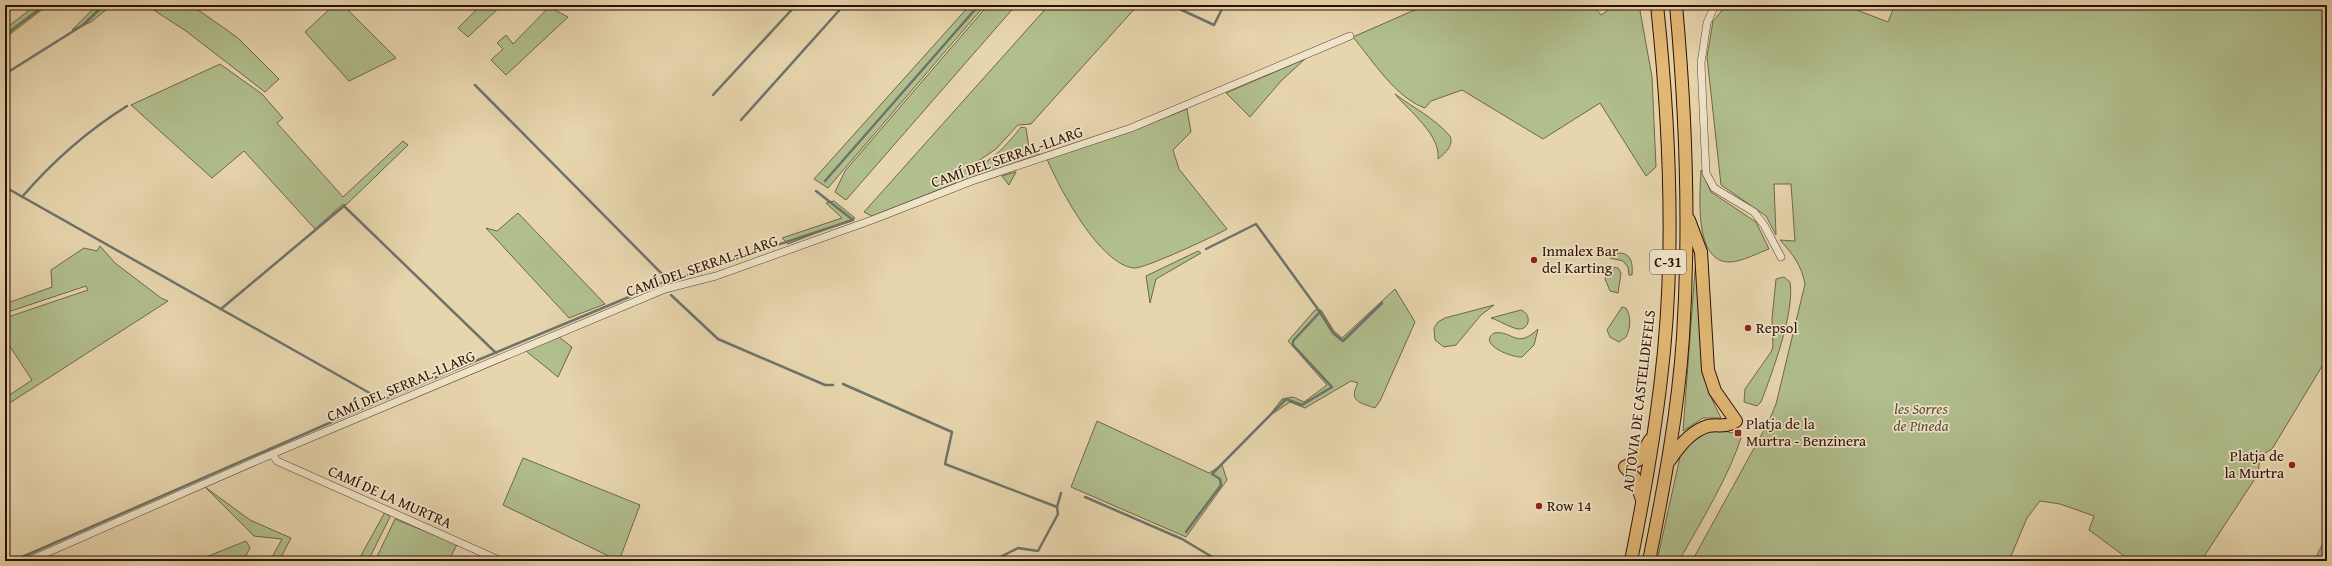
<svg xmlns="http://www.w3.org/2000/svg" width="2332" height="566" font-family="'Gentium Book Plus',serif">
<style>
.green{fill:#b1be8d;stroke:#706648}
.water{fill:#97b8ad;stroke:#6d7469}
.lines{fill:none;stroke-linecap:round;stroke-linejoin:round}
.stream{stroke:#6d7469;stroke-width:2.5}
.minor-casing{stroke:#5c402d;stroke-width:8}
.trunk-casing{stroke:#2e0e02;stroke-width:14}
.minor{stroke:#efe4ca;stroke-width:7}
.trunk{stroke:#e4ba76;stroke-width:12}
.poi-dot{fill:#8f2418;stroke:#efe4ca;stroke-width:1.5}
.labels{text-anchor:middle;stroke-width:3.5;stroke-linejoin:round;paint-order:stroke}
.shield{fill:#efe4ca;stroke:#684e3e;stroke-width:1}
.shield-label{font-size:14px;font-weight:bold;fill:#2e0e02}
.street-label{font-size:15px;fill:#2e0e02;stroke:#efe4ca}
.poi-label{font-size:15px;fill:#2e0e02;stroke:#efe4ca;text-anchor:start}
.park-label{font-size:15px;font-style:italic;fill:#5c4c33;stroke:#efe4ca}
</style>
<rect width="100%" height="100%" fill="#e7d5ad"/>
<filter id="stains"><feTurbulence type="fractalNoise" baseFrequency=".005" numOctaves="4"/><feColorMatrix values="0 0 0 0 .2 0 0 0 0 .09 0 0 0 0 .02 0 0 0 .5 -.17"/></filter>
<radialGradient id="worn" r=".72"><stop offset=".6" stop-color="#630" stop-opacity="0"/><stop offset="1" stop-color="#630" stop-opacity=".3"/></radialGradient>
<g class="green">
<polygon points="36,5 48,5 5,38 5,29"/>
<polygon points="97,5 112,5 91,22 72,30"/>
<polygon points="146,5 200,5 197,9 238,38 279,79 265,92 186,31"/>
<polygon points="334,5 343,5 396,58 349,81 305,32"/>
<polygon points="481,5 502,5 468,37 458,28"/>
<polygon points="970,5 985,5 828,188 814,179"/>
<polygon points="988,5 1016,5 846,200 835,192 845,171"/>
<path d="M1049,5H1138L1031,124L1018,125L996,149L965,170C990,165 1006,146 1021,127L1026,128L1029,148L1040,155L964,182L961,178L963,171L954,177L956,183L872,216L864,212Z"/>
<path d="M1426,5H1593L1601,15L1616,5H1639L1652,77L1656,167L1646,176L1600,103L1543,139L1462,90L1431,101L1425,108C1396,98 1373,61 1353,37Z"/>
<path d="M1727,5H1844L1888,22L1895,5H2327V358L2272,449L2260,456L2258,474L2201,561H2131L2089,530L2094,516L2060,504L2040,501L2027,518L2009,561H1692L1769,421L1776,404L1805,284C1802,266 1792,253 1780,240L1795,241L1791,184H1774L1776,235L1766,216L1721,185L1707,57L1713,21Z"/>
<polygon points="549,7 568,17 506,75 491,60 503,49 497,43 506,35 513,44"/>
<polygon points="1305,59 1281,81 1250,117 1226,93"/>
<polygon points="220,64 262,94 283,118 277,123 343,197 403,141 408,145 346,205 343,204 315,229 244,151 212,178 131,105"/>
<path d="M1395,94C1415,109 1433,117 1450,136C1454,146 1445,153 1438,159C1441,135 1409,111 1395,94Z"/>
<path d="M1187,109L1191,132L1173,150L1179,169L1227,229C1215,236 1144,269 1134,268C1100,265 1059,188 1047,159L1126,133Z"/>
<path d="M1701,170L1711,192L1756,222L1769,249C1758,253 1743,261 1731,262C1693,264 1700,193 1701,170Z"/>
<polygon points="1016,172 1009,185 1002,176"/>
<polygon points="834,201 855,218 788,244 782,238 842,218 826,203"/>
<polygon points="518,213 605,304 569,318 486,228 497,231"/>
<polygon points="100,246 115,263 161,298 168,301 5,406 5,398 32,380 5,339 5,318 88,290 86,286 5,313 5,304 52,287 51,270 84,248 97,251"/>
<polygon points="1198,251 1201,253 1156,279 1150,303 1146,276"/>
<path d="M1619,253C1632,253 1633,265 1632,275H1629L1628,267L1623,261L1610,258Z"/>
<polygon points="1696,257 1709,393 1721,418 1703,418 1683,431"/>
<polygon points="1612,267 1618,268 1621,273 1618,293 1610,291 1605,279 1607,271"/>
<path d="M1784,277L1790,282C1795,312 1772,373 1761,402L1757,406L1744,402L1745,389L1771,352L1773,347L1772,319L1776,279Z"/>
<path d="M1395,289L1415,322L1380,401L1375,408C1360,403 1348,401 1358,383L1351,381L1305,408L1290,402L1269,416L1282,399L1293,397L1304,402L1327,385L1288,341L1315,310H1321L1334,331L1342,338Z"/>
<polygon points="1494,305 1481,315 1456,345 1444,347 1435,340 1434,328 1438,322 1445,318"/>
<path d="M1622,307L1626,308C1631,316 1631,328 1626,337L1619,342L1610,337L1607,330Z"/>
<path d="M1521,310C1532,314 1530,330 1518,329C1511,328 1498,320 1491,318Z"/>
<path d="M1538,329L1534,345L1522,357C1512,358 1477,344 1494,333C1513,330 1516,350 1538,329Z"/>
<polygon points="559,337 572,347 558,377 526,351"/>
<polygon points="1097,421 1209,473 1222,465 1227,480 1186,537 1071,487"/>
<path d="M1724,431L1742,435C1728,479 1701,521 1679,561H1657L1680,457L1691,441L1706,432Z"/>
<polygon points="523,458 640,505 619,561 503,505"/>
<polygon points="205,487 250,520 291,538 279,561 270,561 282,539 254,536"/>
<polygon points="385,512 390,517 368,561 358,561"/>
<polygon points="395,519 457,544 449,561 375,561"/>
<polygon points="246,541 250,548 243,561 196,561"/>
</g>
<polygon class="water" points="2327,535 2327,561 2314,561"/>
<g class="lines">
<g class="stream">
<polyline points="1171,5 1214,25 1224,5"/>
<polyline points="5,35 45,5"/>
<polyline points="5,74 83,25 104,5"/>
<polyline points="475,85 669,281"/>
<polyline points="713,95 796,5"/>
<polyline points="741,120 844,5"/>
<polyline points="825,181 979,5"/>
<polyline points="5,187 382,400"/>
<path d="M22,197C53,161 87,131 127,106"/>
<polyline points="1206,249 1256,224 1320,312"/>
<polyline points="671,295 718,339 825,385 833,385"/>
<polyline points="221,309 344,206 496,353"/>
<polyline points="843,384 952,432 945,464 1057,507"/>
<polyline points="1085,497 1182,539 1219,561"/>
<polyline points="1186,532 1221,485 1220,479 1212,474 1286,399 1302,405 1332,387 1293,345 1293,341 1320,312 1333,333 1343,341 1382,303"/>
<polyline points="13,561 382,400 665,282 853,220 816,191"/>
<polyline points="992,561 1018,548 1038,551 1058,514 1057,507 1061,493"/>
</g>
<defs>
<g id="minor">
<polyline points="1715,5 1707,23 1701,63 1706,173 1714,188 1754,212 1764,225 1781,257"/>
<polyline points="272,454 277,461 501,561"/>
<polyline points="28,561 272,454 665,289 716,276 872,220 972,181 1131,128 1350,36"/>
</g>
<g id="trunk">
<path d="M1670,460C1679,446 1691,431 1708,426C1718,424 1726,428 1736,421L1715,391L1708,370L1701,252L1689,220"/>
<polyline points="1642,500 1635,478 1625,467 1638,460 1650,440"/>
<path d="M1631,561C1643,501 1654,440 1661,379C1676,256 1670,128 1657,5"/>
<path d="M1649,561C1664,487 1678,412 1683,337C1690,227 1686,115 1676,5"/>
</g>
</defs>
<use href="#minor" class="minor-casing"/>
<use href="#trunk" class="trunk-casing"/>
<use href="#minor" class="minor"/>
<use href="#trunk" class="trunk"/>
</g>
<g class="poi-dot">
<circle cx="1534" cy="260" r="4"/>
<circle cx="1748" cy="328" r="4"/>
<rect x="1734" y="429" width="8" height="8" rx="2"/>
<circle cx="2292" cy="465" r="4"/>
<circle cx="1539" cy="506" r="4"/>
</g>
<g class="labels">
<rect class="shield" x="1650" y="250" width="36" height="24" rx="3"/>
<g class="shield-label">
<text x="1668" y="267">C-31</text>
</g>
<g class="street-label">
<text transform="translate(1007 157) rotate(-19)" y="5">CAMÍ DEL SERRAL-LLARG</text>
<text transform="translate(702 266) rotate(-19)" y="5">CAMÍ DEL SERRAL-LLARG</text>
<text transform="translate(401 386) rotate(-23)" y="5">CAMÍ DEL SERRAL-LLARG</text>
<text transform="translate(1639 401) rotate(-83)" y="5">AUTOVIA DE CASTELLDEFELS</text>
<text transform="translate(390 497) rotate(24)" y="5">CAMÍ DE LA MURTRA</text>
</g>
<g class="poi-label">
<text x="1542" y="256">Inmalex Bar<tspan x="1542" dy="17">del Karting</tspan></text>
<text x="1756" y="333">Repsol</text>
<text x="1746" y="429">Platja de la<tspan x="1746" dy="17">Murtra - Benzinera</tspan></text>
<text x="2284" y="461" text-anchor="end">Platja de<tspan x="2284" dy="17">la Murtra</tspan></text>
<text x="1547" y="511">Row 14</text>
</g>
<g class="park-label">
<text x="1921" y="414">les Sorres<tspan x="1921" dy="17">de Pineda</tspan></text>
</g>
</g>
<rect width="2332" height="566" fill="none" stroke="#e7d5ad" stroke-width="20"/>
<rect x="6" y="6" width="2320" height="554" fill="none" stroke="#2e0e02" stroke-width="2"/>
<rect x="10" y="10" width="2312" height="546" fill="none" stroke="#2e0e02"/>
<rect width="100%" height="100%" filter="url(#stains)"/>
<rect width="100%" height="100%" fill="url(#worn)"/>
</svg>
